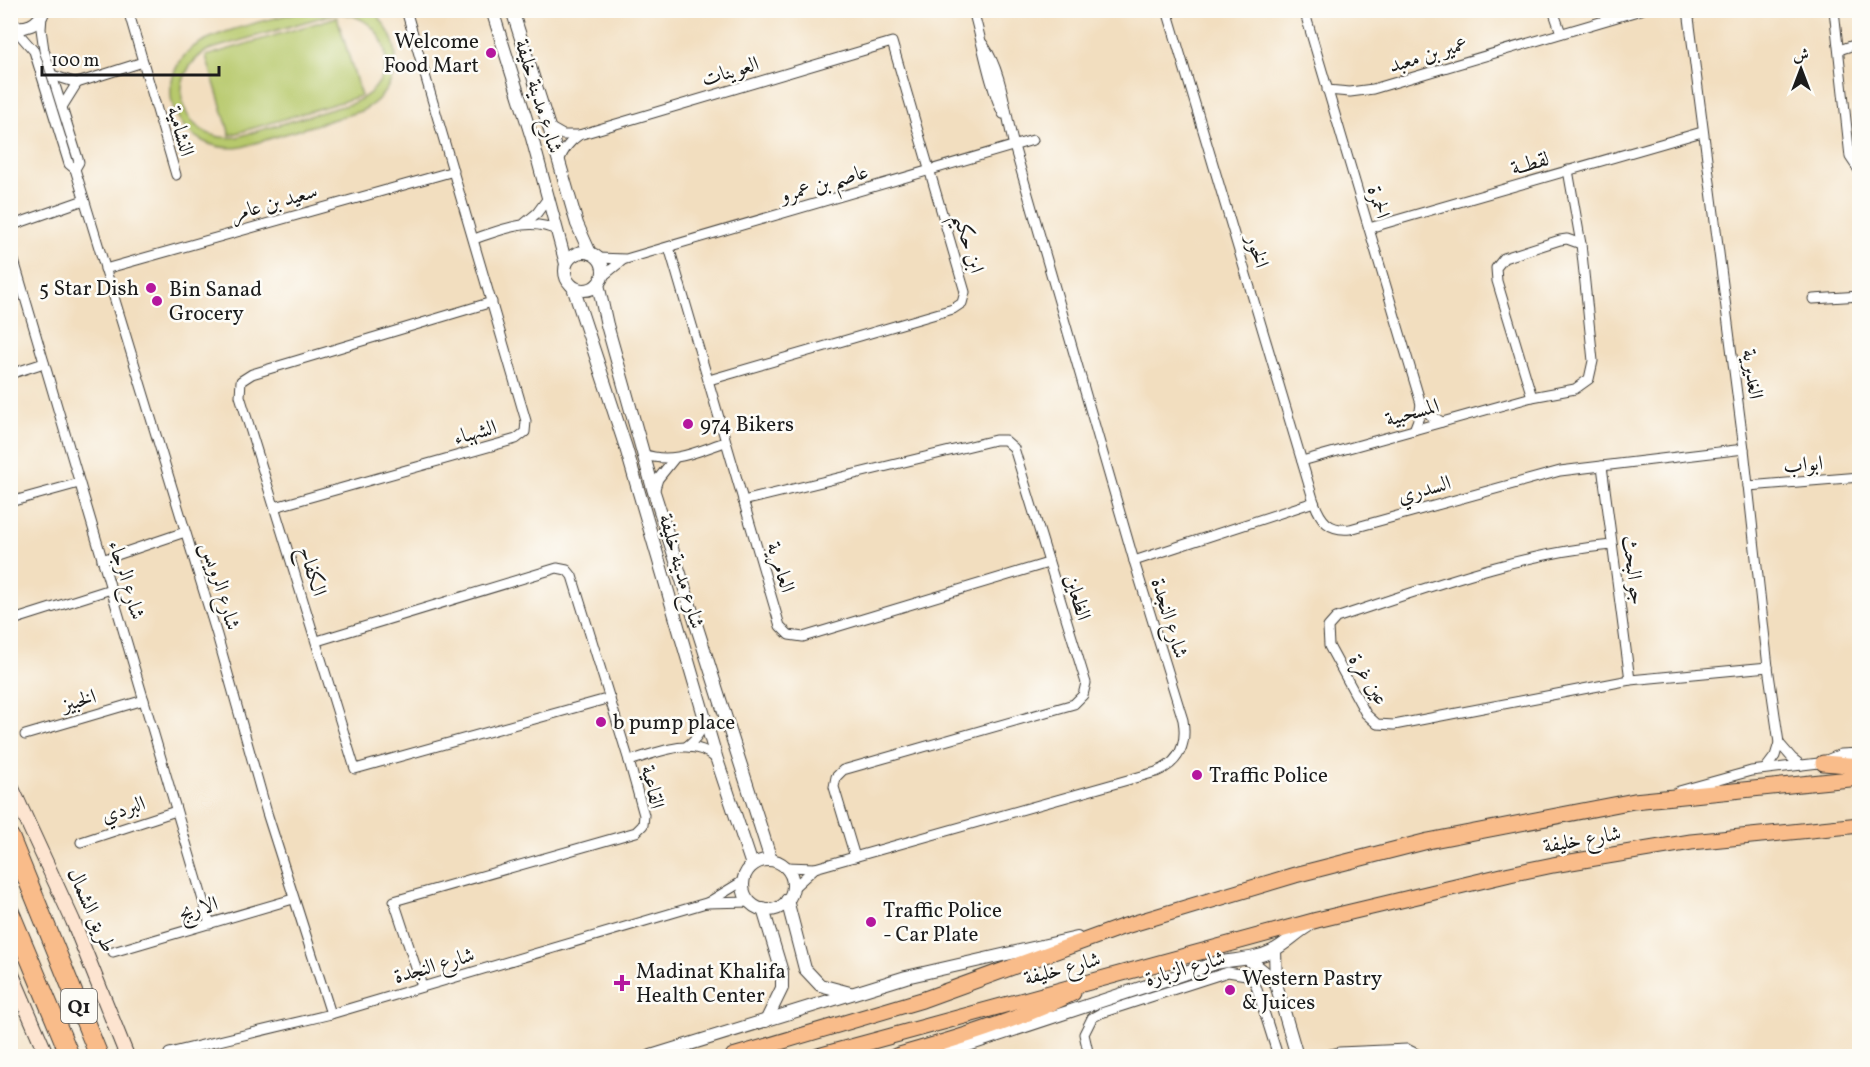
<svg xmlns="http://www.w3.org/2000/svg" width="1870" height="1067" font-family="Vollkorn,Amiri,serif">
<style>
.pitch{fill:#b7c96c;stroke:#6a7244;stroke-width:1.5;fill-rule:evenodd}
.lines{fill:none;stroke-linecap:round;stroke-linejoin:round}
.minor-casing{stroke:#3c3934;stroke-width:11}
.tertiary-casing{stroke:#3c3934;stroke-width:14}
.secondary-casing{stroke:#3c3934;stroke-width:16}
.primary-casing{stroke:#3c3934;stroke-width:17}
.motorway-casing{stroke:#3c3934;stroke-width:20}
.minor{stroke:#fff;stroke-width:9}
.tertiary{stroke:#fff;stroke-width:12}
.secondary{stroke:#fde4d0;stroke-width:14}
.primary{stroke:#f9bc8a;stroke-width:15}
.motorway{stroke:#f9bc8a;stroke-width:18}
.poi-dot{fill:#b5179e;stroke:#fdfcf7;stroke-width:2}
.labels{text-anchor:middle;stroke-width:5;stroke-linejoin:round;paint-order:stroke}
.shield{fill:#fdfcf7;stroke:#605f5e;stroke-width:1.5}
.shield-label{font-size:20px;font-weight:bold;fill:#1c1c1c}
.poi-label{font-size:21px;fill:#1c1c1c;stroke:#fdfcf7;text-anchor:start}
.street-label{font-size:21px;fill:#1c1c1c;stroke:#fdfcf7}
</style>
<rect width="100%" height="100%" fill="#fdfcf7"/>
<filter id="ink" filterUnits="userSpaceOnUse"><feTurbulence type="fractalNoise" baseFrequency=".0167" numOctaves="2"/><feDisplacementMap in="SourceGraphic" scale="12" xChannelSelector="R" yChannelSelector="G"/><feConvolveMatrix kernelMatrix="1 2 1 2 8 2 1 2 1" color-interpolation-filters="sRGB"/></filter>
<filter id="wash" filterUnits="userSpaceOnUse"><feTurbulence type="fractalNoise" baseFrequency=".008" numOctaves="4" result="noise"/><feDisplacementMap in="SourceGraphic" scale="24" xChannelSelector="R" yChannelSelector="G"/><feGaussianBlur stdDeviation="1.35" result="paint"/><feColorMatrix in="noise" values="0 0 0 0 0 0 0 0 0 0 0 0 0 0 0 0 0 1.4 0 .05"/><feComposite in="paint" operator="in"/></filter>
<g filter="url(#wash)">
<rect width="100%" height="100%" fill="#f2debf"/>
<g class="pitch">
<path d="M303,11C319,10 334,10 350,10C355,10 363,9 368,10C375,12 382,20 385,26C407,57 393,96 361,111L242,147C184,156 145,90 191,49C210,32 276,18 303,11ZM336,13C392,15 405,82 353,103L237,137C182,144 160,78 208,50Z"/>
<polygon points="337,17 361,96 230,135 206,56"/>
</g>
</g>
<g filter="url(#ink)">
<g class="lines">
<defs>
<g id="minor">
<polyline points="128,10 176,175"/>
<path d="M973,10C983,45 988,81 1003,114"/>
<path d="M1167,10L1314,502C1321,521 1329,531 1350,529L1560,471L1744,449"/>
<polyline points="1304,10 1421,404 1430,415 1442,422"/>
<polyline points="1553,10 1561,33"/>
<polyline points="1688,10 1744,449 1768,667 1779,743 1775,756 1766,768"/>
<polyline points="1834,10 1850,157 1860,172"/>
<polyline points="42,16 41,29 44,50 79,162 75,169"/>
<polyline points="13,27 34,51 69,164 75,169"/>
<polyline points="1839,50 1860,43"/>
<polyline points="52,75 77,83 143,62"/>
<polyline points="1327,90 1350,92 1373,89 1641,10"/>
<polyline points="62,107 77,83"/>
<polyline points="549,127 563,135 579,135 892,42 965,292 962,303 953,309 709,380"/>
<path d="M559,161C564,149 569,142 579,135"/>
<polyline points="75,169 217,635 267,813 331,1014"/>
<polyline points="525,223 537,213 548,198"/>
<polyline points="10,226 84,200"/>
<polyline points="1369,228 1702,132"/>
<path d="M474,239C502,230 530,216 558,231"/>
<polyline points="10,247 210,924"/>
<polyline points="669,247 780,626 789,635 803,637 1048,563"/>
<polyline points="597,258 626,259 1033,140"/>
<polyline points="105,269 454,171"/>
<polyline points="602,277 623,260"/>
<polyline points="1813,299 1860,296"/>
<polyline points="492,302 252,374 241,381 240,396 355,769 610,698"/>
<polyline points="10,374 44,363"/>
<polyline points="1532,397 1497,281 1496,268 1504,258 1560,240 1567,239 1581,244"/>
<polyline points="1414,430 1419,417 1421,404"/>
<path d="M643,454C672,465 698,451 725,442"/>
<polyline points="1302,461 1532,397 1575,389 1589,379 1593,361 1581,244 1568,170"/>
<polyline points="1602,466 1630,680"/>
<polyline points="1748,486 1860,477"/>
<polyline points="654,492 658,479 674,459"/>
<polyline points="743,501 995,440 1005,440 1014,448 1086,683 1083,695 1074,704 843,770 836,777 834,787 855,857"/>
<polyline points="10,502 79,483"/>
<polyline points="275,507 516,439 525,432 526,421 406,10"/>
<path d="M1612,545C1519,553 1424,589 1336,618L1328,627L1329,646L1366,714L1377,724L1394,725L1630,680L1768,667"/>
<polyline points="102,560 185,532"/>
<polyline points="1134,561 1314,502"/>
<polyline points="10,621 111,589"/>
<polyline points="317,641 557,568 567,570 572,576 629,761 644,815 643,825 636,832 394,901 422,986"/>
<polyline points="25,735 144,700"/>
<polyline points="1779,743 1792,758 1801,765"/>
<path d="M687,746C697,738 702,731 704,718"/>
<path d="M629,761C657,753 693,735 716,759"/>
<polyline points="1679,791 1751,771 1819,763 1841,754 1860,753"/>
<polyline points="81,842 176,811"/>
<path d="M786,867L815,868L1156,772C1180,763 1187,743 1183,720L1134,561L1014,146C1005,112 1003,73 983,44"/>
<polyline points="792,889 815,868"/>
<polyline points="707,903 743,881"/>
<polyline points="113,952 293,899"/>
<polyline points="169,1053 331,1014 706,903 751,902"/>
<polyline points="1089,1056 1084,1034 1092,1018 1101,1013 1228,972 1246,975 1255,983 1278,1056"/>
<polyline points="1322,1056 1339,1052 1407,1049 1421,1056"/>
</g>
<g id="tertiary">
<polyline points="492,10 532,138 566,264"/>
<polyline points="512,10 549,127 577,224 590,253"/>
<path d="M10,26C25,30 39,25 44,10"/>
<circle cx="584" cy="271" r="19"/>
<polyline points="598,284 607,325 654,492 771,860"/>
<polyline points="573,287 626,448 717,760 752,865"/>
<circle cx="768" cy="885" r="25"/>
<polyline points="787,900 805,969 820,985 850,993"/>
<polyline points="763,909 782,972 782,988 766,1021"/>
<polyline points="1275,950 1276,984 1297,1056"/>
<polyline points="1248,959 1268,975 1276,984"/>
<polyline points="651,1056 906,977 1077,938"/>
<path d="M935,1056L1216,963C1235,959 1254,960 1272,951C1285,945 1296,933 1308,926"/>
</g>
<g id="secondary">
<polyline points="10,784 73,921 127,1056"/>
<polyline points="10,970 47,1056"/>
</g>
<g id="primary">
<polyline points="1823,763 1860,766"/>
<polyline points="733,1056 922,1000 1122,927 1295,875 1428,841 1634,801 1860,778"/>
<polyline points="818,1056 1317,920 1510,874 1553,865 1691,842 1860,825"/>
<path d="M896,1056C956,1039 1017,1021 1073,993"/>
</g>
<g id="motorway">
<polyline points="10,837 99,1056"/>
<polyline points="10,912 70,1056"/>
</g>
</defs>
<use href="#minor" class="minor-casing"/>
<use href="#tertiary" class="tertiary-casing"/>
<use href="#secondary" class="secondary-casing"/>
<use href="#primary" class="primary-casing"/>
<use href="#motorway" class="motorway-casing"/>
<use href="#minor" class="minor"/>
<use href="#tertiary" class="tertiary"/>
<use href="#secondary" class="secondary"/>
<use href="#primary" class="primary"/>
<use href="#motorway" class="motorway"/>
</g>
</g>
<g class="poi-dot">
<circle cx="491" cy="53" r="6"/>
<circle cx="151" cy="288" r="6"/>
<circle cx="157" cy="301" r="6"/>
<circle cx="688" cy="424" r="6"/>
<circle cx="601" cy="722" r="6"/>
<circle cx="1197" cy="775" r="6"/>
<circle cx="871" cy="922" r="6"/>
<path d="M619 974h6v6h6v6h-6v6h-6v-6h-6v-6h6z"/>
<circle cx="1230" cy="990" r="6"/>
</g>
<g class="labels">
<rect class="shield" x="61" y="989" width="36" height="34" rx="4.5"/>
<g class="shield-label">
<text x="79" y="1013">Q1</text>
</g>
<g class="poi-label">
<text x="479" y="48" text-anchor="end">Welcome<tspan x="479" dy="24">Food Mart</tspan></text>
<text x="139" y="295" text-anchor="end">5 Star Dish</text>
<text x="169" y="296">Bin Sanad<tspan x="169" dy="24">Grocery</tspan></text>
<text x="700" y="431">974 Bikers</text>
<text x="613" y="729">b pump place</text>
<text x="1209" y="782">Traffic Police</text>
<text x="883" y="917">Traffic Police<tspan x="883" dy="24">- Car Plate</tspan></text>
<text x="636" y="978">Madinat Khalifa<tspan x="636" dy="24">Health Center</tspan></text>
<text x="1242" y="985">Western Pastry<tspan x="1242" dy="24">&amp; Juices</tspan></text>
</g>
<g class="street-label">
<text transform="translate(1428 54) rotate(-17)" y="7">عمير بن معبد</text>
<text transform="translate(730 71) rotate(-17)" y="7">العوينات</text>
<text transform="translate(539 96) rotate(73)" y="7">شارع مدينة خليفة</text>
<text transform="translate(181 131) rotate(74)" y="7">النشامية</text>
<text transform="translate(1530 163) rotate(-16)" y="7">لقطــة</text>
<text transform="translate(824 183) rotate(-16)" y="7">عاصم بن عمرو</text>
<text transform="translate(274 202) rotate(-16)" y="7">سعيد بن عامر</text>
<text transform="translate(1379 202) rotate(73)" y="7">الحمرة</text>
<text transform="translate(969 243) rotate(73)" y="7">ابن حكيم</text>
<text transform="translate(1258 251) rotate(73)" y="7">الخور</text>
<text transform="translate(1753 374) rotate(82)" y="7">الغديرية</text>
<text transform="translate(1412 412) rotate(-16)" y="7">المسحبية</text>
<text transform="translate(475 432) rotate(-16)" y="7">الشهباء</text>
<text transform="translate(1803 464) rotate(-5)" y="7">ابواب</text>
<text transform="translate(1424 489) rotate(-16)" y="7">السدري</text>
<text transform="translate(781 567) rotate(73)" y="7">العامرية</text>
<text transform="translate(1634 570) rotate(83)" y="7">جو البحث</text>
<text transform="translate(313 571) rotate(73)" y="7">الكفاح</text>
<text transform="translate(682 571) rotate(74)" y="7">شارع مدينة خليفة</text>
<text transform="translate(127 580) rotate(73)" y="7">شارع الرجاء</text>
<text transform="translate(221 586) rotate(73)" y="7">شارع الرويس</text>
<text transform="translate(1078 597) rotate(73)" y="7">الظعاين</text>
<text transform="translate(1170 618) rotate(73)" y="7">شارع النجدة</text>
<text transform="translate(1369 679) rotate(58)" y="7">عين غرة</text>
<text transform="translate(79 700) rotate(-16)" y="7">الخبيز</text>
<text transform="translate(653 787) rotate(77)" y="7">القاعية</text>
<text transform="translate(123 809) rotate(-18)" y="7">البردي</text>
<text transform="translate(1582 839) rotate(-10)" y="7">شارع خليفة</text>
<text transform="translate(198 908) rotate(-16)" y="7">الاريج</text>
<text transform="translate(92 910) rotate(66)" y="7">طريق الشمال</text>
<text transform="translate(434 965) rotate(-16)" y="7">شارع النجدة</text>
<text transform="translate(1062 968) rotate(-15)" y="7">شارع خليفة</text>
<text transform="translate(1185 968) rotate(-16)" y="7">شارع الزبارة</text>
</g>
</g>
<rect width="1870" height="1067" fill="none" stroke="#fdfcf7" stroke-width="36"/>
<g transform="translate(1801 69)" stroke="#fdfcf7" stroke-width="4.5" paint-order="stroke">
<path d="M0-4.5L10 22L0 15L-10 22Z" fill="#1c1c1c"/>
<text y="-9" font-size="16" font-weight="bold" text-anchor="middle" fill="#1c1c1c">ش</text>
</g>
<path d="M42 66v9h177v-9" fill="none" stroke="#1c1c1c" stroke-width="3"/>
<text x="51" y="66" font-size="18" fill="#1c1c1c" stroke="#fdfcf7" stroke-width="4.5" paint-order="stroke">100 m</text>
</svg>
